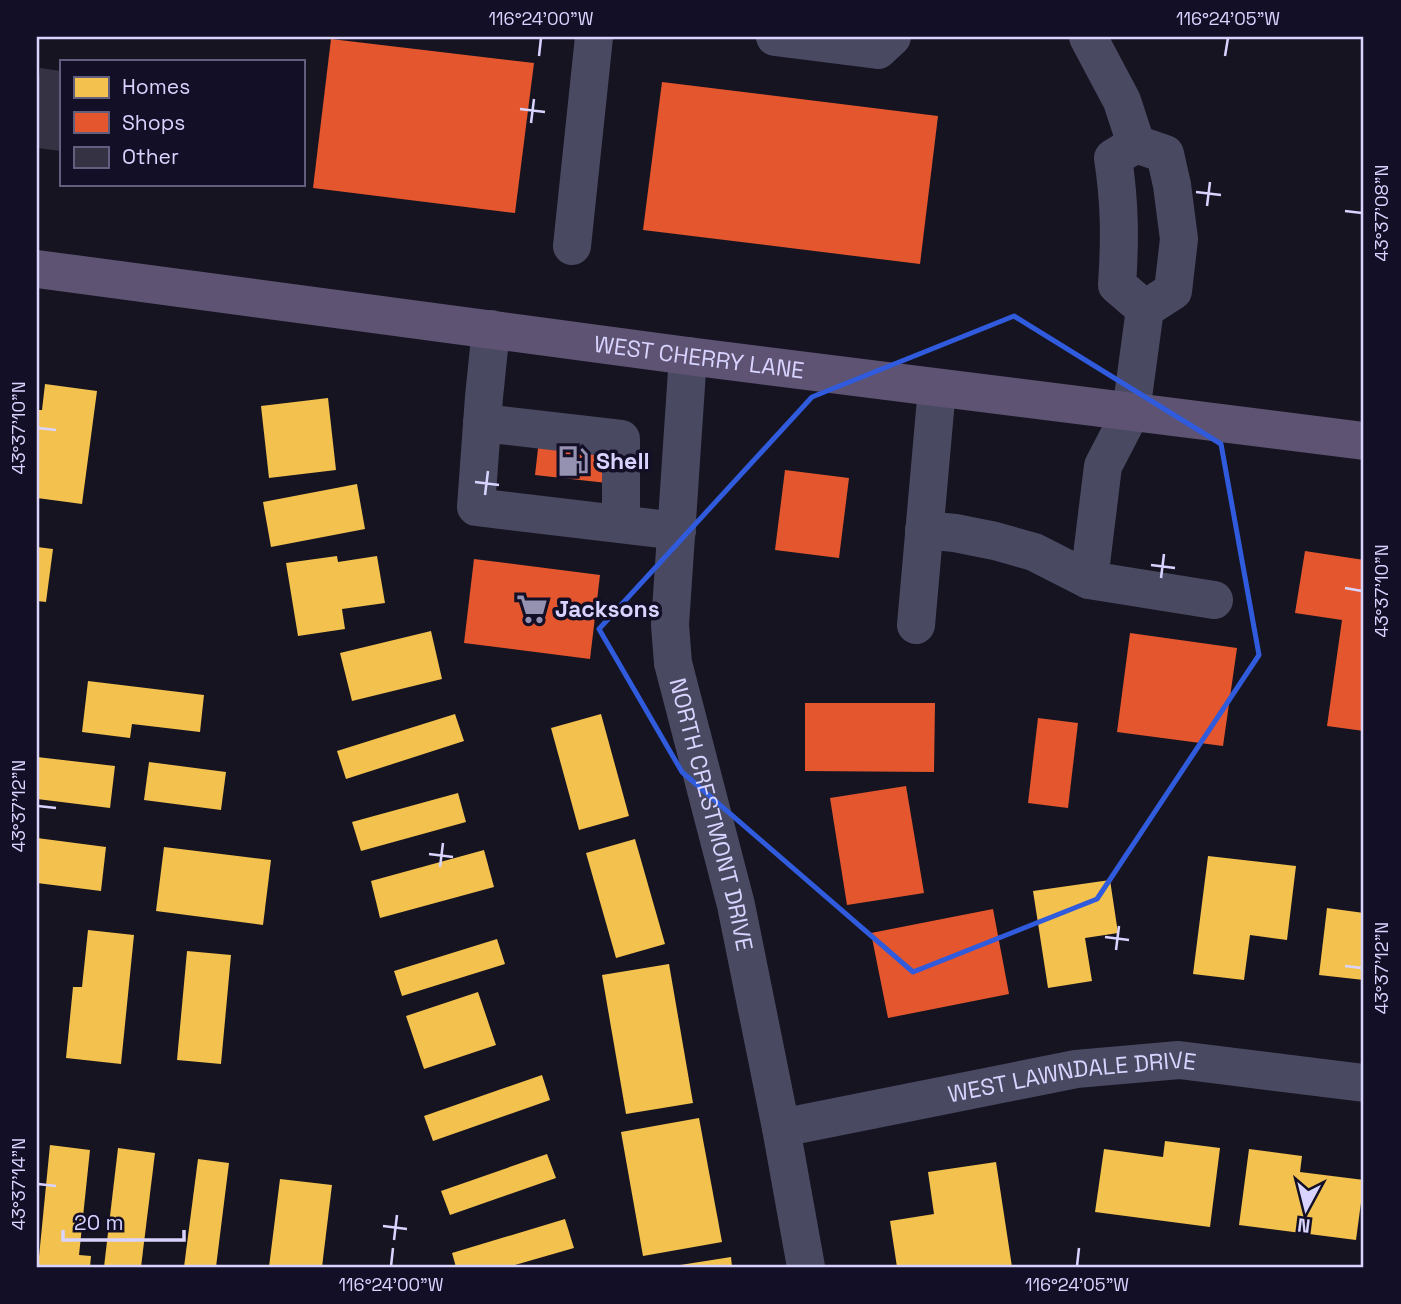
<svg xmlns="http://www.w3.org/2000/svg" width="1401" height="1304" font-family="'Space Grotesk',sans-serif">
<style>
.homes{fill:#f2c14e}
.shops{fill:#e4572e}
.building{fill:#343243}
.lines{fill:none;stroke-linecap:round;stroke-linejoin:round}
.minor{stroke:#4a4962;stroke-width:38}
.major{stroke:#5e5373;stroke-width:38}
.marked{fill:none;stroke:#305bdc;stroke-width:5;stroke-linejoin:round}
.ticks{fill:none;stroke:#d9d4ff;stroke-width:2.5}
.labels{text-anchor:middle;stroke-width:7;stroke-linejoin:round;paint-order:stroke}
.street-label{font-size:23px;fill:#d9d4ff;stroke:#130f26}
.poi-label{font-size:23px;font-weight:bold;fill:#d9d4ff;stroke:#130f26;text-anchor:start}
.neatline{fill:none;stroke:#d9d4ff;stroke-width:2.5}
.ticks-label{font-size:18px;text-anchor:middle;fill:#d9d4ff}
</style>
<rect width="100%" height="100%" fill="#161421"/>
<g class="homes">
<polygon points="45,384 97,391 82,504 37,498 37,410 42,410"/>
<polygon points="328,398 336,470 269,478 261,406"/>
<polygon points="357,484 365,529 271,547 263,502"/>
<polygon points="37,547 53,549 46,602 37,601"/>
<polygon points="337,556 338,562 377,556 385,603 342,609 345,629 298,636 286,563"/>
<polygon points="431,631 442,679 352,701 340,653"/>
<polygon points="88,681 204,695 200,732 132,724 130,738 82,732"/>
<polygon points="455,714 464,741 346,779 337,751"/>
<polygon points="601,714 629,816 579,830 551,728"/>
<polygon points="37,757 115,766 110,808 37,799"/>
<polygon points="149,762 226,772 221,810 144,800"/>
<polygon points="458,793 466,822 361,851 352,822"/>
<polygon points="37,838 106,847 101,891 37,883"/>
<polygon points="635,839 665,944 616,958 586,853"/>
<polygon points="164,847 271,860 263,925 156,911"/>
<polygon points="484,850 494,887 380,918 371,881"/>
<polygon points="1208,856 1296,866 1287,940 1250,935 1244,980 1193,974"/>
<polygon points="1110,880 1118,933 1085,938 1092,981 1048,988 1033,891"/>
<polygon points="1327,908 1364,913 1364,980 1319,975"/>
<polygon points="88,930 134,935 121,1064 66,1058 73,987 82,987"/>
<polygon points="497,939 505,964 402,996 394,971"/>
<polygon points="187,951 231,955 221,1064 177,1060"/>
<polygon points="669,964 693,1103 626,1114 602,975"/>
<polygon points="478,992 496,1045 424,1069 406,1016"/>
<polygon points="542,1075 550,1100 433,1141 424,1116"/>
<polygon points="699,1118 722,1242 643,1256 621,1132"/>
<polygon points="1165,1141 1220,1148 1210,1227 1095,1212 1104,1149 1163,1157"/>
<polygon points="50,1145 90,1150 79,1255 91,1256 90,1267 38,1267"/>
<polygon points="118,1148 155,1153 141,1267 104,1267"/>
<polygon points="1249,1149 1302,1156 1300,1172 1364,1180 1356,1240 1239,1225"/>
<polygon points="547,1154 556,1178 450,1215 441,1191"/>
<polygon points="198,1159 229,1163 216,1267 184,1267"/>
<polygon points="996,1162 1012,1267 897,1267 890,1221 934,1214 928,1172"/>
<polygon points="280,1179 332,1185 322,1267 269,1267"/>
<polygon points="565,1219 574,1248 508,1267 456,1267 452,1253"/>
<polygon points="731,1257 732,1267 674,1267 674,1266"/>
</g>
<g class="shops">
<polygon points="331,39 534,63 515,213 313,188"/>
<polygon points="662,82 938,116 920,264 643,230"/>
<polygon points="539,440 611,448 607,483 535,475"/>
<polygon points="785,470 849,478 839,558 775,550"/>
<polygon points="1305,551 1364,560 1364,731 1327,726 1342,620 1295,613"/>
<polygon points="474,559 600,575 590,659 464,643"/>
<polygon points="1130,633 1237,648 1223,746 1117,732"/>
<polygon points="805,703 935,703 934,772 805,771"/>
<polygon points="1038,718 1078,723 1068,808 1028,803"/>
<polygon points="906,786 924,893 847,905 830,798"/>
<polygon points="993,909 1009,994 888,1018 871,933"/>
</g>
<polygon class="building" points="40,68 61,71 61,151 37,148 37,97"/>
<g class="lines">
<g class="minor">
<polyline points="775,37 878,50 892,37"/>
<polyline points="1088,37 1122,101 1136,144"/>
<polyline points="572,246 594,37"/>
<polyline points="491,329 484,397 476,507 677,531"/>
<path id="s1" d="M688,356L670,625L673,663L736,905L781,1128L806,1267"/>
<polyline points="482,423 621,439 621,524"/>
<polyline points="924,530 955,533 995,541 1034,552 1089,580 1214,600"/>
<path d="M1089,580L1103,466L1131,412L1145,309L1117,285C1120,240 1120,204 1113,158L1136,144L1165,154L1172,185L1179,239L1173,291L1145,309"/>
<polyline points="916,625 937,388"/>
<path id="s2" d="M781,1128L1076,1069L1179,1060L1364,1083"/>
</g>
<path class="major" id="s3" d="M37,269L688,356L1364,441"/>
</g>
<path class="marked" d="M1014,316L1221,444L1259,655L1097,899L913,972L682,772L599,629L812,397Z"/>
<path class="ticks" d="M539,56L541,38M1225,56L1228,38M520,109L545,112M531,123L534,99M1196,192L1221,195M1207,206L1210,182M1345,211L1362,213M38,428L56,430M475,482L499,485M485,495L488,471M1151,565L1175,568M1161,578L1164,554M1345,588L1362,591M38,806L56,808M429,854L453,857M440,867L443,843M1105,937L1129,940M1116,950L1119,926M1345,966L1362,968M38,1184L56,1186M383,1226L407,1229M394,1240L397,1215M391,1266L393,1248M1077,1266L1079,1248"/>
<defs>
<symbol id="fuel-bare" viewBox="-9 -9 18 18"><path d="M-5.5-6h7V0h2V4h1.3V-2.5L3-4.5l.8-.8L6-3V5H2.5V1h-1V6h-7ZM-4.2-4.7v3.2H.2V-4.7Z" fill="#9591b1" stroke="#130f26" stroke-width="2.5" paint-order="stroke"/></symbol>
<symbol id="supermarket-bare" viewBox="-9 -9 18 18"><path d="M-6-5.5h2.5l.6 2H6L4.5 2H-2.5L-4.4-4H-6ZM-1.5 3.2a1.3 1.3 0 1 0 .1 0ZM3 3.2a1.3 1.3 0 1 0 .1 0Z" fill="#9591b1" stroke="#130f26" stroke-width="2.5" paint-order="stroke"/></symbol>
</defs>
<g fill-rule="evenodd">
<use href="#fuel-bare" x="551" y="439" width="44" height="44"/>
<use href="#supermarket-bare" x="510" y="587" width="44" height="44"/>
</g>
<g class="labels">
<g class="street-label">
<text dy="8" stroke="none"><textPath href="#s3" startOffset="668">WEST CHERRY LANE</textPath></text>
<text dy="8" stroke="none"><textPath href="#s1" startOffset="464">NORTH CRESTMONT DRIVE</textPath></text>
<text dy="8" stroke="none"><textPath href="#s2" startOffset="296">WEST LAWNDALE DRIVE</textPath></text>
</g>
<g class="poi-label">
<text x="596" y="469">Shell</text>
<text x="555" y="617">Jacksons</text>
</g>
</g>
<rect width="1401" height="1304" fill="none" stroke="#130f26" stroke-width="77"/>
<rect x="60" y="60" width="245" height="126" fill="#130f26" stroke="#625e7d" stroke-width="2"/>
<rect x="74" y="77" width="35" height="21" fill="#f2c14e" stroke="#625e7d" stroke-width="2"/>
<text x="122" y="94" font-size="21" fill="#d9d4ff">Homes</text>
<rect x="74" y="112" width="35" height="21" fill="#e4572e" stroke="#625e7d" stroke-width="2"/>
<text x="122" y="130" font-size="21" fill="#d9d4ff">Shops</text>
<rect x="74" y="147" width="35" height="21" fill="#343243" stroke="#625e7d" stroke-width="2"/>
<text x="122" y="164" font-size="21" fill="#d9d4ff">Other</text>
<g transform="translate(1306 1209) rotate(187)" stroke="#130f26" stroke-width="5" paint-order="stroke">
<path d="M0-5L12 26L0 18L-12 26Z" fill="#d9d4ff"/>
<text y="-10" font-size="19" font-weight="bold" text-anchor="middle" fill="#d9d4ff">N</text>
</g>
<path d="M63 1230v10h121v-10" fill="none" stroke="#d9d4ff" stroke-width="3.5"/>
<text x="74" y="1230" font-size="21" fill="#d9d4ff" stroke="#130f26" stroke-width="5" paint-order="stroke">20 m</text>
<rect x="38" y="38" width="1324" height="1228" class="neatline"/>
<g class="ticks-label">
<text x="541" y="25">116°24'00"W</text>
<text x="1228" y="25">116°24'05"W</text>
<text transform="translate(1382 213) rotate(-90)" y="6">43°37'08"N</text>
<text transform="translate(19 428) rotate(-90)" y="6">43°37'10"N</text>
<text transform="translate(1382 591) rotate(-90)" y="6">43°37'10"N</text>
<text transform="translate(19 806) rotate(-90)" y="6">43°37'12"N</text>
<text transform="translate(1382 968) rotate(-90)" y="6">43°37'12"N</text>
<text transform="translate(19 1184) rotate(-90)" y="6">43°37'14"N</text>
<text x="391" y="1291">116°24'00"W</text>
<text x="1077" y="1291">116°24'05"W</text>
</g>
</svg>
